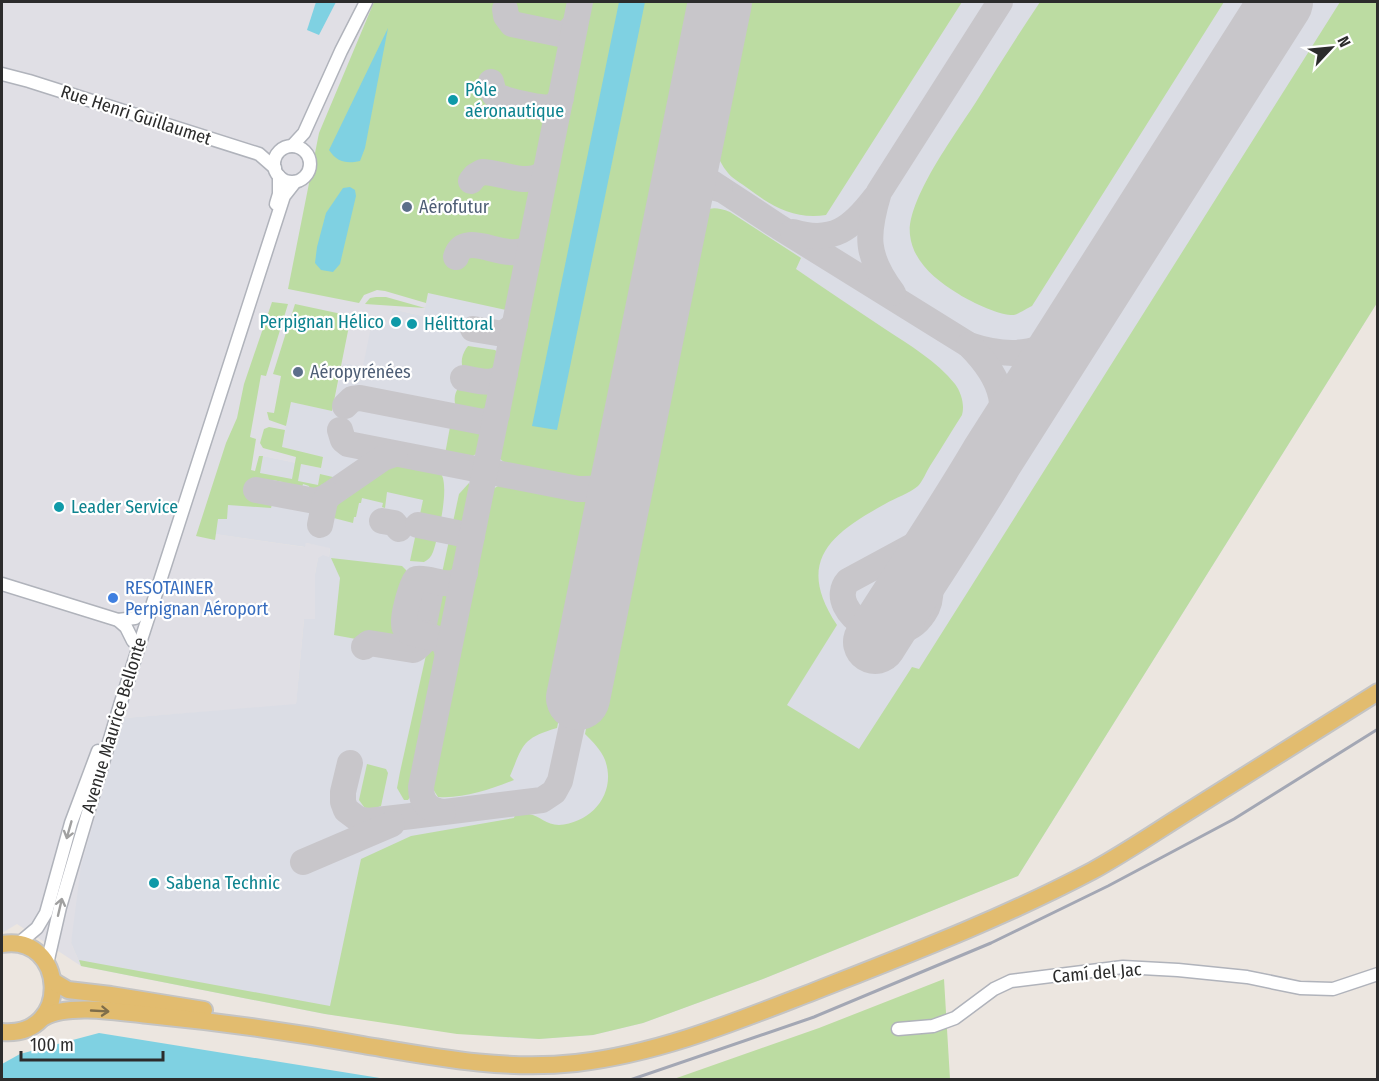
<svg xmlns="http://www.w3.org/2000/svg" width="1379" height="1081" font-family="'Fira Sans Condensed',sans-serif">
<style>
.industrial{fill:#e0dfe5}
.airport{fill:#dbdde5}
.green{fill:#bcdca2}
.water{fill:#7fd1e2}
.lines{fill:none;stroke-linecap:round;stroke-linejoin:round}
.taxiway{stroke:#c8c6ca;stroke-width:26}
.runway{stroke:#c8c6ca;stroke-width:64}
.minor-casing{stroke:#b0b3bb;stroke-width:15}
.major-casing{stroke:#c4c4c4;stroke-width:20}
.minor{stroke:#fff;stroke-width:12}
.major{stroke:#e2bc6f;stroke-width:16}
.rail{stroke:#a3a7b4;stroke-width:3}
.oneway{stroke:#a0a0a0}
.oneway2{stroke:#7e6d4a}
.culture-dot{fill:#0f9aa8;stroke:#fff;stroke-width:2}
.service-dot{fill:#5c6f8a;stroke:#fff;stroke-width:2}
.shop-dot{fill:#3f7fe0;stroke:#fff;stroke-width:2}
.labels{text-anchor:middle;stroke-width:4.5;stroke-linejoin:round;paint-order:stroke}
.culture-label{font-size:18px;fill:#0d838f;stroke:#fff;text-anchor:start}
.street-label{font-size:18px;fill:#2c2c2c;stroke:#fff}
.service-label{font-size:18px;fill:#4e5e75;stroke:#fff;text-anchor:start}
.shop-label{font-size:18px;fill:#366cbe;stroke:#fff;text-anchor:start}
</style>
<rect width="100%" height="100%" fill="#ece6e0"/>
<polygon class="industrial" points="2,2 436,2 439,246 423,316 392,309 389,325 363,366 343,363 321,468 263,456 260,473 202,532 304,547 306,543 330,547 329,557 318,558 315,574 315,620 304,619 296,705 124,718 71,943 81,966 17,924 2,933"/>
<polygon class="airport" points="458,2 1377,2 1377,303 1018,876 763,979 643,1023 593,1035 539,1039 500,1037 325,1014 81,966 71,943 81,866 124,718 296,704 304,619 315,619 315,574 318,558 323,555 329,557 330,548 306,543 305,547 201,532 259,473 263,456 321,468 323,457 282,447 291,402 332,411 343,363 363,366 372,322 388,325 392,309 423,316 439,246"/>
<g class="green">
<polygon points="374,2 574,2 518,271 509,308 506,310 428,293 426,303 385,291 377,290 364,295 359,303 288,289 319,133"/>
<polygon points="588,2 704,2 614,450 602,471 593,477 577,481 512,468 500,459 496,447"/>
<path d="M734,2H962L826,215C795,220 771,206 746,187C741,183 733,179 728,173C716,159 712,139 710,122Z"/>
<path d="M1040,2H1224L1032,306C1027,308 1018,315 1012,315C1000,316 967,300 957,293C936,280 913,262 910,235C906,200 957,132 976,102C997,68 1018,35 1040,2Z"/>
<path d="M1340,2H1377V303L1018,876L763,979L643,1023L593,1035L539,1039L457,1034L325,1014L81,966L79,960L330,1006L361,859L411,836L514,818L515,815C519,815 525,813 529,814C540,816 546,825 559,825C592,823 617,793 605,760C601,750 593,742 585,734L686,231C699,213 706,202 730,212L801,258L796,269C825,289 855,309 885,329C909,345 937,361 955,384C961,392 965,405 962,415C951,432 941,449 930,466C926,472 923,481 918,486C910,493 895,498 885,504C830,534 795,562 837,625L787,705L859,749L912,667L919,669Z"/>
<polygon points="376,297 386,297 425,308 365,304 370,298"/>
<polygon points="272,302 288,304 266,376 261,375 250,437 256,439 251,470 255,471 259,456 263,456 260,473 292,479 296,457 263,448 260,443 264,429 269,427 285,430 282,447 323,457 321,468 301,464 298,481 318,485 320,474 337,478 366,459 374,456 315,495 310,491 309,486 303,484 301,491 281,488 282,482 273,480 273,489 257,487 256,493 274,497 271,508 228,505 227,519 218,519 215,540 196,536 226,443 237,418 244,384"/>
<polygon points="295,304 351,316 332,411 291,402 286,426 269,420 267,412 274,413 281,376 273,374"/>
<path d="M468,346L495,350L500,354L498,372L490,376L465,371C459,364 462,353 468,346Z"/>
<path d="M462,385L488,389C495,396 491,404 489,412L482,415L459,411C452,404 454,389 462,385Z"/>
<path d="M457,424L484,431C488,453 463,468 445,454L450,427Z"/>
<path d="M392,460C406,463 432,463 441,474C450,486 438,538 433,552C431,557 428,560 424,562L410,561L423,500L387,492L385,508L382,507L383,503L362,498L361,503H359L356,517H354L353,523L326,516L328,506Z"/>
<polygon points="469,483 472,498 455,576 453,578 444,576 442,573 459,494"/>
<path d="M503,483C518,483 575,492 585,501C594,509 596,519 597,531L557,728C522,738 523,745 510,776L514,780C491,789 463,799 438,797L429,783L488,495L493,489Z"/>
<polygon points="331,558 402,566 406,570 408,575 394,639 361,633 356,639 334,635 340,578"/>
<polygon points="420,587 426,587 418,627 413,625 411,618 418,589"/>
<polygon points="444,590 450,594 451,597 446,627 439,631 434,630 431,623 438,593"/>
<polygon points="428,646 437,646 440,653 412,794 408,800 404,800 397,788 400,772"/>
<polygon points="367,764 386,769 388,773 381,806 371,810 364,807 359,800"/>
<polygon points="944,979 950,1079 671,1080 819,1028"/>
</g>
<g class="water">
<polygon points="316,2 336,2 319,35 307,30"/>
<polygon points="619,2 645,2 557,430 532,426"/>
<path d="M388,28L365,148L360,161C346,164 337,162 329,150Z"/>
<polygon points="350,187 355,190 356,196 340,264 333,272 321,270 315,263 317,247 326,213 343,188"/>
<polygon points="99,1033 386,1079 2,1079 2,1064 20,1054"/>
</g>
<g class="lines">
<g class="taxiway">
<polyline points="505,9 506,16 512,24 560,34 567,33 575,25"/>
<path d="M491,82L494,94C502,100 540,109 550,107C555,106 558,102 561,98"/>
<path d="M692,136C690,153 689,164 703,177L779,227L969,345C1014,360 1047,355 1081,320"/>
<path d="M471,181L475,176L482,172C502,172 529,188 545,172"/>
<polyline points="678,206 683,191 694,183 720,189"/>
<path d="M793,232C833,244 852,228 875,198"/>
<path d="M456,257C465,226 512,268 531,245"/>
<path d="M893,293C865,256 866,235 879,192L1000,2"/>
<polyline points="473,329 503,334 515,325"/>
<path d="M969,345C1006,382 1010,409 992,457"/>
<path d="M463,378C478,380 493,387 505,374"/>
<polyline points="345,406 352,399 360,398 483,422 490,420 497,414"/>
<path d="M340,430L343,440L348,444L578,489C615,490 617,481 629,449"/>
<polyline points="256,490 315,501 325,498 383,458 395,454"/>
<polyline points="382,521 394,523 399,529"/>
<polyline points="320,525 325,501 329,495"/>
<polyline points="418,525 472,536"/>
<path d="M934,549C932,556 928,564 929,571C929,585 933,595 927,608C898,664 822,610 848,581L946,528L955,520"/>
<polyline points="420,644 431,589 437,584 442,583"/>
<path d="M364,647L369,643L413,650C421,647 422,639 431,637L427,633"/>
<path d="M448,653L443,640L409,632C406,629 404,629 404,624C403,615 411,585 416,579C433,576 454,594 465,573"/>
<polyline points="350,763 343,792 343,802 346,810 358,819 368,821 412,816 542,800 554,792 560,781 578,698"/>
<path d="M443,812C428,810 421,802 421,787L580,2"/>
<polyline points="303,862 392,824"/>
</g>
<g class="runway">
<path d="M875,642C914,580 955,520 992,457L1281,2"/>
<polyline points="578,698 720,2"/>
</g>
<defs>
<g id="minor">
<polyline points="2,74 29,81 259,154 275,168"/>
<polyline points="292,146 304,133 341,51 366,2"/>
<circle cx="292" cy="164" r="18"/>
<polyline points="276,204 279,194 279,176"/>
<polyline points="2,584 118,620 126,627 133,641"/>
<polyline points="118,620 135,618 141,612"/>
<polyline points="18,944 37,928 46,913 71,823 98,751"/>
<polyline points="47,964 60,907 121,702 284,196 295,182"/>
<polyline points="898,1029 933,1026 955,1018 994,989 1011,981 1123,967 1178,970 1247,977 1300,988 1333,989 1378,974"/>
</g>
<g id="major">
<path d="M2,944C66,933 73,1038 2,1032"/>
<polyline points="53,981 68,990 111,995 204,1010"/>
<path d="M44,1017C68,1003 121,1012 149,1015C221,1022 292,1032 363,1045C434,1057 503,1071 576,1063C661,1053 737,1021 815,991C909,954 1003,918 1092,871C1125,853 1157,831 1189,811C1252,771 1315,732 1378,692"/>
</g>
</defs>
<use href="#minor" class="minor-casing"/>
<use href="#major" class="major-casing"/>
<use href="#minor" class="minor"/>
<use href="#major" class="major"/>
<polyline class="rail" points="630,1080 814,1017 991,943 1108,886 1234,819 1378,729"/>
</g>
<defs><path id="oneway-shaft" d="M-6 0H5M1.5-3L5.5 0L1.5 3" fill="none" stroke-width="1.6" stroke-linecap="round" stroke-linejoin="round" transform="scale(1.5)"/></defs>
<g class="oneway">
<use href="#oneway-shaft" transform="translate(69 830) rotate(106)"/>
<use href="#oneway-shaft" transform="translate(60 907) rotate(-77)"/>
</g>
<use class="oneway2" href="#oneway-shaft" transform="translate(100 1011) rotate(3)"/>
<g class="culture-dot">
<circle cx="453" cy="100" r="6"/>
<circle cx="396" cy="322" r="6"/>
<circle cx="412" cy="324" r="6"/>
<circle cx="59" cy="507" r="6"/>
<circle cx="154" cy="883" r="6"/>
</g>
<g class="service-dot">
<circle cx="407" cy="207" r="6"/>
<circle cx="298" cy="372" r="6"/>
</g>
<circle class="shop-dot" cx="113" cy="598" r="6"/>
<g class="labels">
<g class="culture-label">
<text x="465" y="96">Pôle<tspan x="465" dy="21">aéronautique</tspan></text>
<text x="384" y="328" text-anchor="end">Perpignan Hélico</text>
<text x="424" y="330">Hélittoral</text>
<text x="71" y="513">Leader Service</text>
<text x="166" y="889">Sabena Technic</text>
</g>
<g class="street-label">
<text transform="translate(136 115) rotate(18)" y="6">Rue Henri Guillaumet</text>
<text transform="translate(114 725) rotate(-73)" y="6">Avenue Maurice Bellonte</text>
<text transform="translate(1097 973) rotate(-5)" y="6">Camí del Jac</text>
</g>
<g class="service-label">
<text x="419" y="213">Aérofutur</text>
<text x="310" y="378">Aéropyrénées</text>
</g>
<g class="shop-label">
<text x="125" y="594">RESOTAINER<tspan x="125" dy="21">Perpignan Aéroport</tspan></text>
</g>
</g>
<rect width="1379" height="1081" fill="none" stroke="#2c2c2c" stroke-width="6"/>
<g transform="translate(1331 48) rotate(64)" stroke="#ffffff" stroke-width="4.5" paint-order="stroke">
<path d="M0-4.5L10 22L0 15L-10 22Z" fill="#2c2c2c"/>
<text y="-9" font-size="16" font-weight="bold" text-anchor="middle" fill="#2c2c2c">N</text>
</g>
<path d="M21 1051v9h142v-9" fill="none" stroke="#2c2c2c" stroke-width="3"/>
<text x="30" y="1051" font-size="18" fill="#2c2c2c" stroke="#ffffff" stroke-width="4.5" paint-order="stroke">100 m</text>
</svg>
